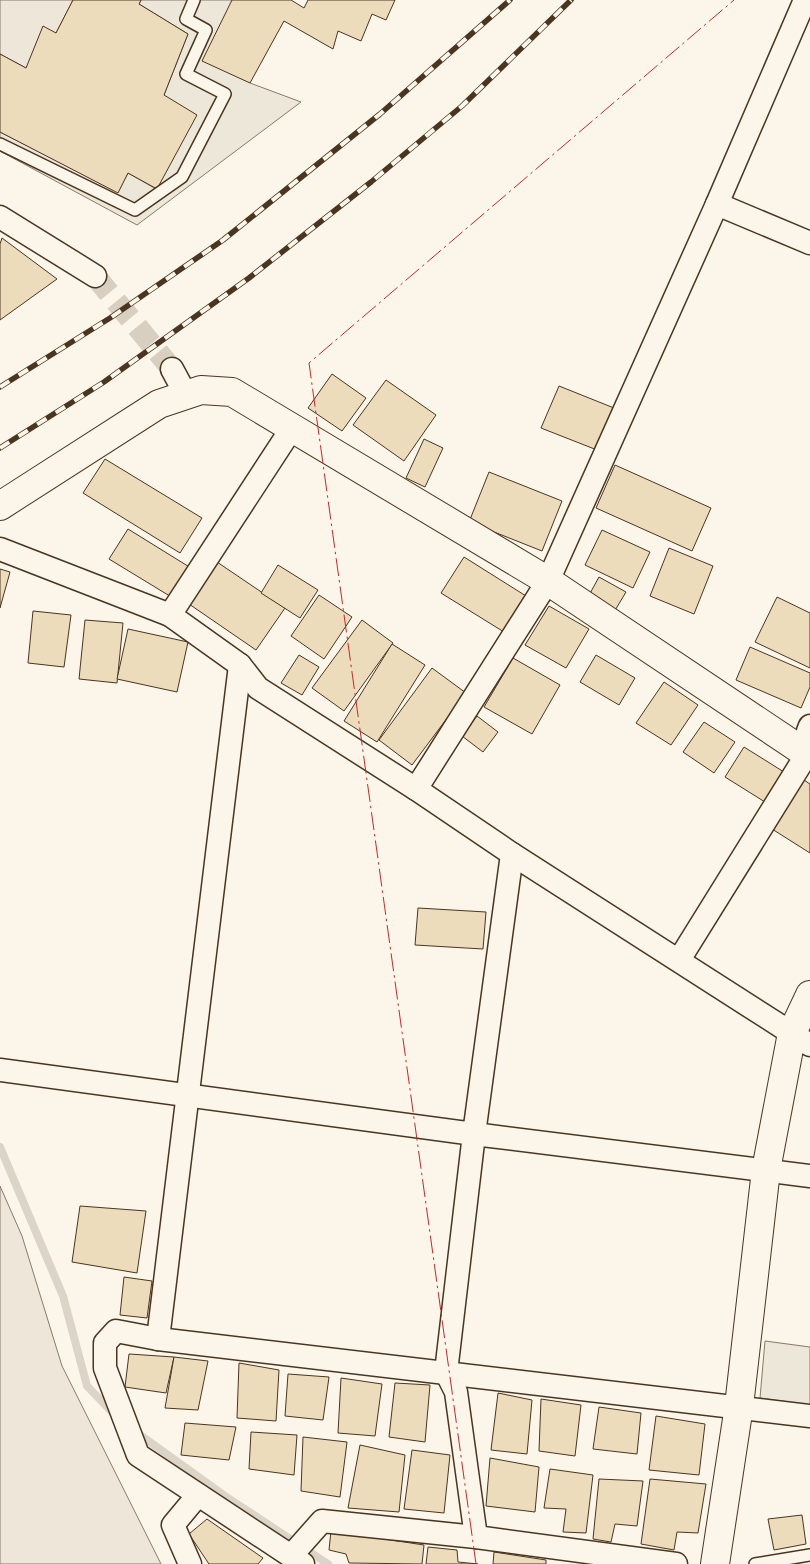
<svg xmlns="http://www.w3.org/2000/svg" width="810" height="1564" font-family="'Playfair Display',serif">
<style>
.green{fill:#ede6d9;stroke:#887966}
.parking{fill:#ede7d9;stroke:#887966}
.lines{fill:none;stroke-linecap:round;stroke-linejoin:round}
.stream{stroke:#dcd4c6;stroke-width:8}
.building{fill:#ecdcbc;stroke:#4a3520}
.minor-tunnel{stroke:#d8cfc1;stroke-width:22;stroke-dasharray:22 11;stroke-linecap:butt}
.service-casing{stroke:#4a3520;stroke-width:14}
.minor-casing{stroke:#4a3520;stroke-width:25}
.tertiary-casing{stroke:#4a3520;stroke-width:30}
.service{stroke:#fbf6e9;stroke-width:11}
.minor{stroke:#fbf6e9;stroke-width:22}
.tertiary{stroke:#fbf6e9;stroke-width:28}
.rail-casing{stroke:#4a3520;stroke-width:5.5}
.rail{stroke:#fbf6e9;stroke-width:4;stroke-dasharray:11;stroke-linecap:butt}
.power{stroke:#c62828;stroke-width:1;stroke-dasharray:18 4 2.5 4;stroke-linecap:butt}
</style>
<rect width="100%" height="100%" fill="#fbf6e9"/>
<g class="green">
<polygon points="0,0 73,0 56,33 26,68 0,54"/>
<polygon points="0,1186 22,1236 62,1366 161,1564 0,1564"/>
</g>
<g class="parking">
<polygon points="141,0 232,0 250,83 301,102 137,225 0,151 0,132 118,192 128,173 156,189 164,95 188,34 139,4"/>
<polygon points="765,1341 810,1347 810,1405 760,1398"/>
</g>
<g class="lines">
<g class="stream">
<polyline points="0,1147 63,1296 87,1386 114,1414"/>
<polyline points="136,1432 225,1496 328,1564"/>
</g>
</g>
<g class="building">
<polygon points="73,0 141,0 139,4 188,34 164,95 197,115 157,189 128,173 118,193 0,132 0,54 26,68 43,26 56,33"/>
<polygon points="232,0 291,0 304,8 308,0 395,0 386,20 372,14 361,41 338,31 333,49 284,21 250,83 202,61"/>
<polygon points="2,238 57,279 0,320 0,244"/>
<polygon points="332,374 366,398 342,431 308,408"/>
<polygon points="386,380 436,415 404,461 353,425"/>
<polygon points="559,386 614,408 597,450 541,428"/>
<polygon points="424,439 443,448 425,487 406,478"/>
<polygon points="105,459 202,518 180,553 83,493"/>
<polygon points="615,465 711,508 692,551 596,508"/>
<polygon points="489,472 562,501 542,551 469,522"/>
<polygon points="128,529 191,568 173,598 109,559"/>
<polygon points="602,530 650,552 633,588 585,565"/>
<polygon points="669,548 713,566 694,614 650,596"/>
<polygon points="464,557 526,596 504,632 441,593"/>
<polygon points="217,562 285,608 256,650 189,604"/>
<polygon points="278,565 318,590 300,618 261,593"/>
<polygon points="0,569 10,572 0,608"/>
<polygon points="599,577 626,592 614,612 588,597"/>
<polygon points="319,595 352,617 324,659 291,636"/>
<polygon points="777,597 810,613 810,668 755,642"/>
<polygon points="549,606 589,629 566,668 525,645"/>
<polygon points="33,611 71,615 64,667 28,663"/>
<polygon points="85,620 123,623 117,683 79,679"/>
<polygon points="362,620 393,643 344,711 312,688"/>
<polygon points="128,629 188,642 177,692 117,679"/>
<polygon points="392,644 425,665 377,742 344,721"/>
<polygon points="750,647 810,673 810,687 801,708 736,680"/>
<polygon points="299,655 319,667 302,695 281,683"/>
<polygon points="596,655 635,678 619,705 580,682"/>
<polygon points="513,658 560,685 532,734 484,707"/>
<polygon points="432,668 466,693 412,765 379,740"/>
<polygon points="664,682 698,705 671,745 636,723"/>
<polygon points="477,716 498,732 483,752 462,736"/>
<polygon points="704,722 735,742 714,773 683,752"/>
<polygon points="744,747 784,772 765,802 725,777"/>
<polygon points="804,780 810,784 810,853 772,829"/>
<polygon points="418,908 486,912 483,949 415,945"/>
<polygon points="80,1206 146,1211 137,1273 72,1262"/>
<polygon points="124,1277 152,1281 147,1318 120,1315"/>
<polygon points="129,1354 174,1357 166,1393 125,1387"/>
<polygon points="174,1357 208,1361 198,1410 165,1408"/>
<polygon points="239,1363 279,1370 276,1421 237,1418"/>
<polygon points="288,1374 329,1377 323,1420 285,1416"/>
<polygon points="341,1378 382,1384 375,1436 338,1433"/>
<polygon points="395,1383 430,1385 425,1442 389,1437"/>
<polygon points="498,1393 532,1400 527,1454 491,1450"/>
<polygon points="541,1399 581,1405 575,1456 539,1451"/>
<polygon points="599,1407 641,1413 637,1454 593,1449"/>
<polygon points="656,1416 705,1424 699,1475 649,1470"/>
<polygon points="185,1423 236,1427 229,1460 181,1455"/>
<polygon points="251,1432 297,1435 294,1475 249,1469"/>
<polygon points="303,1437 347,1442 340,1497 301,1491"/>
<polygon points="360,1445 405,1455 399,1512 348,1508"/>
<polygon points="412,1450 450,1455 444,1513 404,1509"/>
<polygon points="490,1458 539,1467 535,1512 486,1506"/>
<polygon points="550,1469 593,1475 586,1533 563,1532 566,1509 544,1508"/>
<polygon points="599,1479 643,1481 637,1526 615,1524 611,1542 593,1539"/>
<polygon points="650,1479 706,1484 698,1533 677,1532 674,1550 641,1544"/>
<polygon points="802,1515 806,1544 774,1550 768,1519"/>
<polygon points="207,1519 263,1558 258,1564 209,1564 189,1534"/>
<polygon points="331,1531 424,1545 422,1564 349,1563 346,1554 329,1550"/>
<polygon points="428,1547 457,1550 458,1562 478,1564 426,1564"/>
<polygon points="494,1552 546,1560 546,1564 493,1564"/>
</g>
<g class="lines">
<polyline class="minor-tunnel" points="95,276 172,369"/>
<defs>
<g id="service">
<polyline points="0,144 135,210 182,177 225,94 186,74 206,30 186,19 194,0"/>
<polyline points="755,1564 810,1555"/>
</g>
<g id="minor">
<polyline points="717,204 805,0"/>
<polyline points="0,217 95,276"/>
<polyline points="172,369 186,395"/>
<polyline points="0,549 170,615 292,428"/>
<polyline points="416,789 548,581 717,204 810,243"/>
<polyline points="512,854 810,1045"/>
<polyline points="679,960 807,754 808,731 810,726"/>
<polyline points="0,1070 474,1134 512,854 416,789 258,688 240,665 170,615"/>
<polyline points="158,1339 240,665"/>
<polyline points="291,1556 322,1521 476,1537"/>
<polyline points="190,1564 173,1525 198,1495"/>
<polyline points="303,1564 138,1455 105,1368 105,1343 116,1331 158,1339 810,1416"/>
<polyline points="676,1564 476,1537 456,1392 446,1372 474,1134 810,1176"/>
</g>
<g id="tertiary">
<polyline points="0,506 159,404 201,390 232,392 548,581 810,756"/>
<polyline points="715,1564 739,1406 766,1170 792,1033 810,995"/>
</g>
</defs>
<use href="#service" class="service-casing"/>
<use href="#minor" class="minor-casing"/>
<use href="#tertiary" class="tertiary-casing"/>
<use href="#service" class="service"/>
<use href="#minor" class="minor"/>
<use href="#tertiary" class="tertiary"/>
<defs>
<g id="rail">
<polyline points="0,387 110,318 223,240 380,114 510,0"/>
<polyline points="0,448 104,382 249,278 371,182 462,106 571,0"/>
</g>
</defs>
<use href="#rail" class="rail-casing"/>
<use href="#rail" class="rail"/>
<polyline class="power" points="476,1564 309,363 734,0"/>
</g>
</svg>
